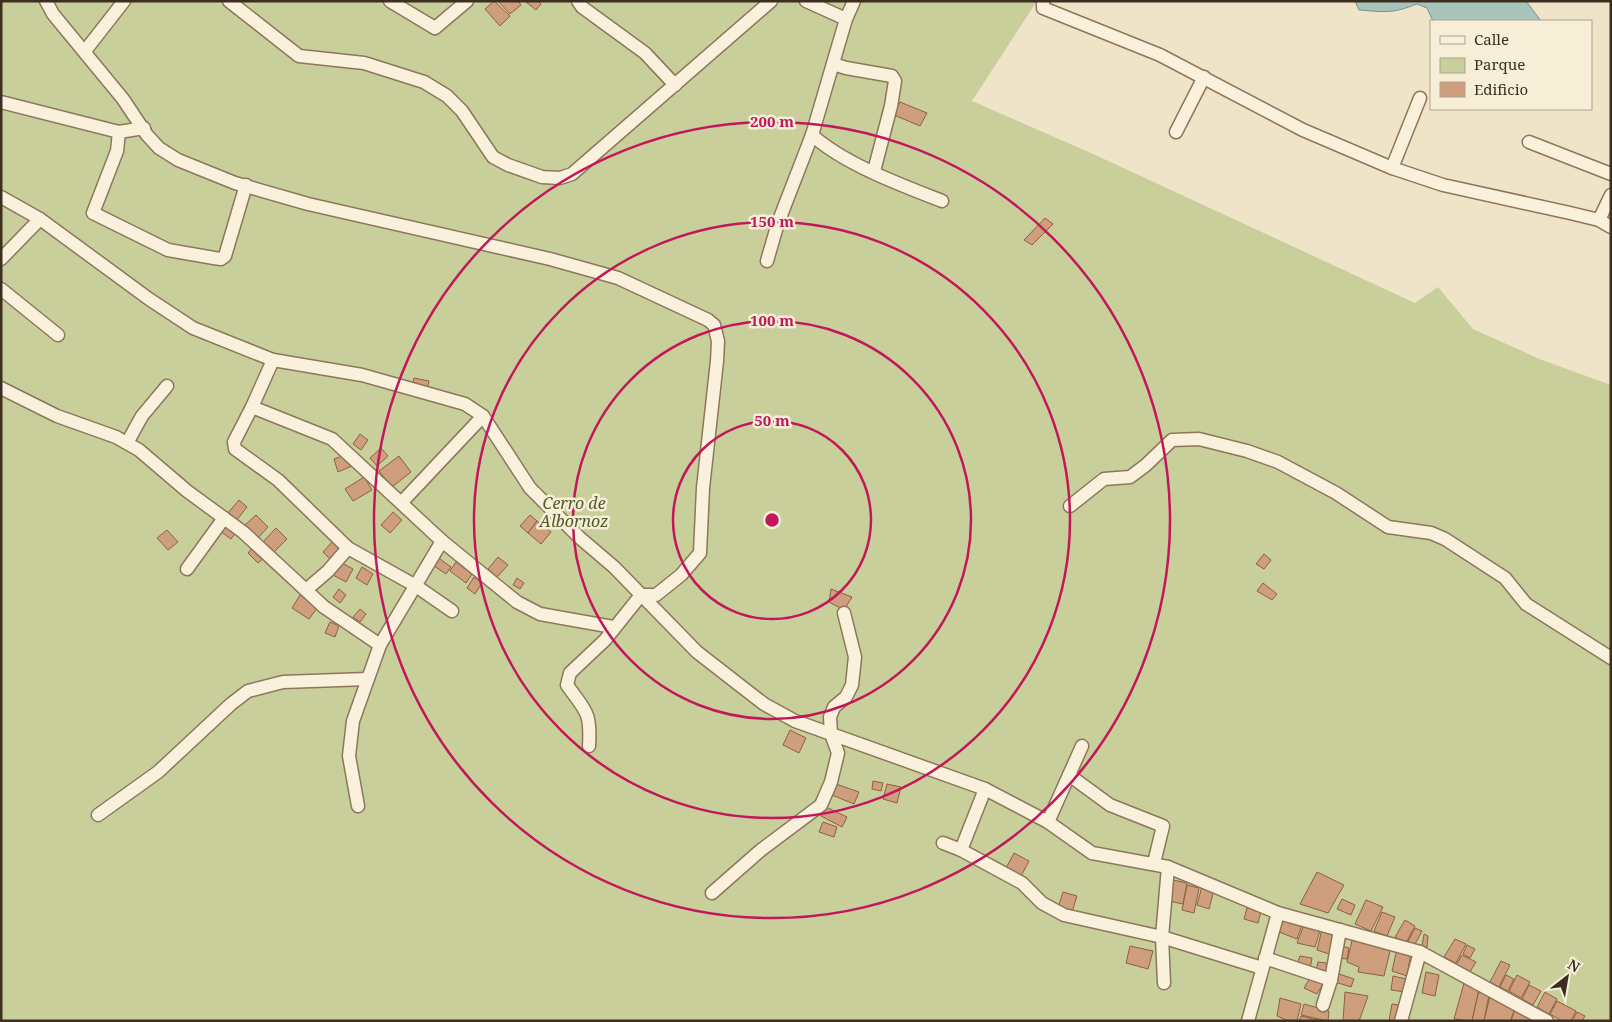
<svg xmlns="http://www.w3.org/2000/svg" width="1612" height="1022" font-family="'Noto Serif',serif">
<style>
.green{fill:#c9cf9b}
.water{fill:#a9c4bc;stroke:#6f938a}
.building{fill:#cf9f7d;stroke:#8d5f41}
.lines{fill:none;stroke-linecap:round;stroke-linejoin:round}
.minor-casing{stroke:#8d765c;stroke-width:15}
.minor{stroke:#faf1dc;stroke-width:12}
.ring{fill:none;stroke:#c2185b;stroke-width:2.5}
.labels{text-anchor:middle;stroke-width:5;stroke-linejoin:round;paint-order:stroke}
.park-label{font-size:16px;font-style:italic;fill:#4d5a26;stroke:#f7eed8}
.centre{fill:#c2185b;stroke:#f7eed8;stroke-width:2.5}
.ring-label{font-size:15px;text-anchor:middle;font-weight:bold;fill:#c2185b;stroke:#f7eed8;stroke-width:5;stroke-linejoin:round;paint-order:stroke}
</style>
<rect width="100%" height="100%" fill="#f0e4c8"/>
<polygon class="green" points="1,1 1037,1 972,101 1091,153 1415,303 1438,287 1473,329 1542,360 1611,385 1611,1021 1,1021"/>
<path class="water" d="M1355,1H1526L1541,21H1433L1427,8L1417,4C1391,14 1386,12 1359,10Z"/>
<g class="building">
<polygon points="494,1 510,16 500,26 485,9"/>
<polygon points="498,1 518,1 521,5 510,14"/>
<polygon points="538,1 541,4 536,10 526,2"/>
<polygon points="900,102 927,113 920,126 894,115"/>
<polygon points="1045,218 1053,224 1032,245 1024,240"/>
<polygon points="414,378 429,381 427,390 412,386"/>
<polygon points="360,434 368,440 361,450 353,444"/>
<polygon points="381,448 388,456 377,466 370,458"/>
<polygon points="348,454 352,466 338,472 334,459"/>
<polygon points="399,456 411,472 392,487 379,471"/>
<polygon points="364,477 372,490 353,501 345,489"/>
<polygon points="239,500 247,507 236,521 227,514"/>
<polygon points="393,512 402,520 390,533 381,525"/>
<polygon points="256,515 268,527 258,538 245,525"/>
<polygon points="530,515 537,521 528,533 520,526"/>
<polygon points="537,521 551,532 541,544 528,533"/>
<polygon points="226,524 236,532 231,539 220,531"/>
<polygon points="276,528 287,539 274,552 263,542"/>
<polygon points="167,530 178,542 168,550 157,538"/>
<polygon points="333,541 342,550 332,561 323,552"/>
<polygon points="253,547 264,558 258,563 248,553"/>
<polygon points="1264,554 1271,560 1264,569 1256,564"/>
<polygon points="436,556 451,567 446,574 431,564"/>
<polygon points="498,557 508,565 497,577 488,569"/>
<polygon points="340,562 353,569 346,582 333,575"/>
<polygon points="456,562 472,574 466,583 450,571"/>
<polygon points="362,567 373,574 367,585 356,578"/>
<polygon points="474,577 482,583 475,594 467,588"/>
<polygon points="517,578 524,583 520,589 513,585"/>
<polygon points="1263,583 1277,594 1272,600 1257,591"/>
<polygon points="339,589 346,595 340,603 333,597"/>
<polygon points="831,589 852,597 844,610 829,602"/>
<polygon points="300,595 318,607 309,619 292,608"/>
<polygon points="360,609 366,614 360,622 353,617"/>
<polygon points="330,622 339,626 335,637 325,633"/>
<polygon points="790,730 806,738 799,753 783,745"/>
<polygon points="873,781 883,783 881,791 872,789"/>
<polygon points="836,784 859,792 854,804 832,795"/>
<polygon points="887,784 901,787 897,803 883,799"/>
<polygon points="826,807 847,817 842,827 821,816"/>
<polygon points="823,822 837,827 834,837 819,832"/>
<polygon points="1014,853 1029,861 1019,880 1004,872"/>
<polygon points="1317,872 1344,885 1328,913 1300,904"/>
<polygon points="1173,880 1187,883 1183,904 1169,901"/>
<polygon points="1187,885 1199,888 1194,913 1182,910"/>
<polygon points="1202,886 1214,890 1209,909 1197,905"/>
<polygon points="1063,892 1077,896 1071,915 1057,911"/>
<polygon points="1342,899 1355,905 1351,915 1337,909"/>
<polygon points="1366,900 1383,907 1371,931 1355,924"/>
<polygon points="1247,908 1261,911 1258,923 1244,919"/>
<polygon points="1382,912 1395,917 1387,936 1374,931"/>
<polygon points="1284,918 1302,925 1297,939 1279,932"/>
<polygon points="1405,920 1415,926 1406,943 1395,937"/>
<polygon points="1305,922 1321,927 1315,947 1297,943"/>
<polygon points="1415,928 1422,931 1414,946 1407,943"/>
<polygon points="1322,929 1336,932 1332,955 1317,950"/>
<polygon points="1424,934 1428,936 1427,947 1422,946"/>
<polygon points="1353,936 1391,947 1384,976 1358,972 1359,967 1347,962"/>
<polygon points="1455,939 1466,944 1456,963 1444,957"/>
<polygon points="1338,945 1349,948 1347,959 1337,958"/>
<polygon points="1467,945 1475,949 1470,958 1463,954"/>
<polygon points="1130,946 1153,951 1148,969 1126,963"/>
<polygon points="1397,949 1411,952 1407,976 1392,971"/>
<polygon points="1462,955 1476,962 1470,972 1456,965"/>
<polygon points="1300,956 1312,958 1310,970 1296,967"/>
<polygon points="1501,961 1510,965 1499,987 1490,982"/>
<polygon points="1318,962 1326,963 1327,973 1316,971"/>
<polygon points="1426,972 1439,975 1435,996 1422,993"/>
<polygon points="1339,974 1354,979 1351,987 1335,982"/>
<polygon points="1506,975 1514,979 1508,991 1500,987"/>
<polygon points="1517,975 1530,982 1521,998 1509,991"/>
<polygon points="1393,976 1406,979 1405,992 1391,990"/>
<polygon points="1310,978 1323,984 1317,994 1304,988"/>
<polygon points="1464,983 1479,989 1472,1021 1454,1019"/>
<polygon points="1529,985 1541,991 1533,1005 1522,999"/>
<polygon points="1479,990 1489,995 1484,1021 1472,1021"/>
<polygon points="1345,992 1368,996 1359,1021 1343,1021"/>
<polygon points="1545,992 1557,999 1549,1014 1537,1007"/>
<polygon points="1490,996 1515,1009 1510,1021 1484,1021"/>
<polygon points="1280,998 1301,1004 1297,1021 1289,1021 1277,1016"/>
<polygon points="1557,1001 1576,1011 1571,1021 1562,1021 1550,1014"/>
<polygon points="1304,1004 1329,1011 1328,1021 1301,1015"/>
<polygon points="1392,1004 1399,1005 1398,1021 1389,1021"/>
<polygon points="1515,1009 1530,1017 1529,1021 1511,1021"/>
<polygon points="1577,1012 1585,1016 1582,1021 1572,1021"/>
<polygon points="1301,1016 1322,1021 1299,1021"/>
</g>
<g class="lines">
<defs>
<g id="minor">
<path d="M46,1L53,14L123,99L147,135L159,148L178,160L235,183L308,204L550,259L618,278L708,320L714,325L718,341L717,361L703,488L700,553L681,575L656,595H641L605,640L570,673L567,685C586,712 591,711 589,746"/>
<polyline points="229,1 299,56 364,63 424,82 447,96 462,111 493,157 508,165 542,177 560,178 572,174 771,1"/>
<polyline points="390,1 435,28 467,1"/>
<polyline points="578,1 582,7 645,53 675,85"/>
<polyline points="806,1 846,19"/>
<polyline points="1043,1 1043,8 1160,55 1303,130 1392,168 1443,185 1570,213 1599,220 1611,227"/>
<polyline points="85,51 124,1"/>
<polyline points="833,64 846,68 892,76 895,81 891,106 874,171"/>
<polyline points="1,102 119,132 144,128"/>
<polyline points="119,132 117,151 93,213 168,250 214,258 221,259 225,256 246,185"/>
<polyline points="1176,132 1204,77"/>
<path d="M812,135C844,164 901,185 942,201"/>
<polyline points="1529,142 1611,174"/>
<polyline points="1392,168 1420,98"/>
<polyline points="1,197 40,219 149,299 193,328 273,360 362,375 465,404 483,416 530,488 580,538 614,567 697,652 764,704 795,721 985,789 1048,822 1092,853 1168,867 1278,913 1420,952 1547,1021"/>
<polyline points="1599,220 1611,195"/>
<polyline points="1,259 40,219"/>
<polyline points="767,261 778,223 812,135 846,19 854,1"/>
<polyline points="1,289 58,335"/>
<polyline points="273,360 252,407 332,439 442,541 517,602 540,614 613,627"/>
<polyline points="1,388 57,416 116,437 139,450 187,491 243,532 324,607 380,645"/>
<polyline points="252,407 234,442 235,449 278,480 348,548 416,586 452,611"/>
<polyline points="127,443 142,416 167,386"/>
<polyline points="402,502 483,416"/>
<polyline points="1070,506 1104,479 1130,477 1146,465 1172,440 1199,439 1247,451 1278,462 1336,493 1388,527 1431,533 1445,539 1505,578 1526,604 1611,658"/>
<polyline points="187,569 224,518"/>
<polyline points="306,590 328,571 348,548"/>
<polyline points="1069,775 1110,805 1163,826 1154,863"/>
<polyline points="358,806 349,756 353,721 380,645 442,541"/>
<polyline points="98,815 158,772 231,704 248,691 283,682 367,679"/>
<polyline points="1048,822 1082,746"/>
<polyline points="943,843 961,850 1022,883 1042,903 1064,915 1162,937 1262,968"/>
<polyline points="961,850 985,789"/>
<polyline points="712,893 761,850 821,805 831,782 838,753 831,734 830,717 834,707 846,697 852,685 855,657 844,613"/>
<polyline points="1265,958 1331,980"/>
<polyline points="1164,983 1162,937 1168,867"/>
<polyline points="1323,1005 1331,980 1340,930"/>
<polyline points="1248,1021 1278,913"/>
<polyline points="1401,1021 1420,952"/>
</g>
</defs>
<use href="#minor" class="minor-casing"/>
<use href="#minor" class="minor"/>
</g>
<g class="ring">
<circle cx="772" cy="520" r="99"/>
<circle cx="772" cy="520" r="199"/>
<circle cx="772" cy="520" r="298"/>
<circle cx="772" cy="520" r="398"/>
</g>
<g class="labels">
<g class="park-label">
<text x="574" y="509">Cerro de<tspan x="574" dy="18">Albornoz</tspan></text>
</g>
</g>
<circle cx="772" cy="520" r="8" class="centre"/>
<g class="ring-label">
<text x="772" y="127">200 m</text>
<text x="772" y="227">150 m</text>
<text x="772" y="326">100 m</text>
<text x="772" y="426">50 m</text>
</g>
<rect width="1612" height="1022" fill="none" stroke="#3d2e20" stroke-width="5"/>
<rect x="1430" y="20" width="162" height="90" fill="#f7eed8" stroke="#ada18e"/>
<rect x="1440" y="36" width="25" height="8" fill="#faf1dc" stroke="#ada18e"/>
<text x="1474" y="45" font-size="15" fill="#3d2e20">Calle</text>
<rect x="1440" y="58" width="25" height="15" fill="#c9cf9b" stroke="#ada18e"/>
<text x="1474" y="70" font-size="15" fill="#3d2e20">Parque</text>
<rect x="1440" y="82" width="25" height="15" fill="#cf9f7d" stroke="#ada18e"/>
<text x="1474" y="95" font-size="15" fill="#3d2e20">Edificio</text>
<g transform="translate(1567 977) rotate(31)" stroke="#f7eed8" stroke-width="4" paint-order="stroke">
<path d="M0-4L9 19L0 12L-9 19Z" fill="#3d2e20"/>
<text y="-8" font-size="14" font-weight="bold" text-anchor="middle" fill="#3d2e20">N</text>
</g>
</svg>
